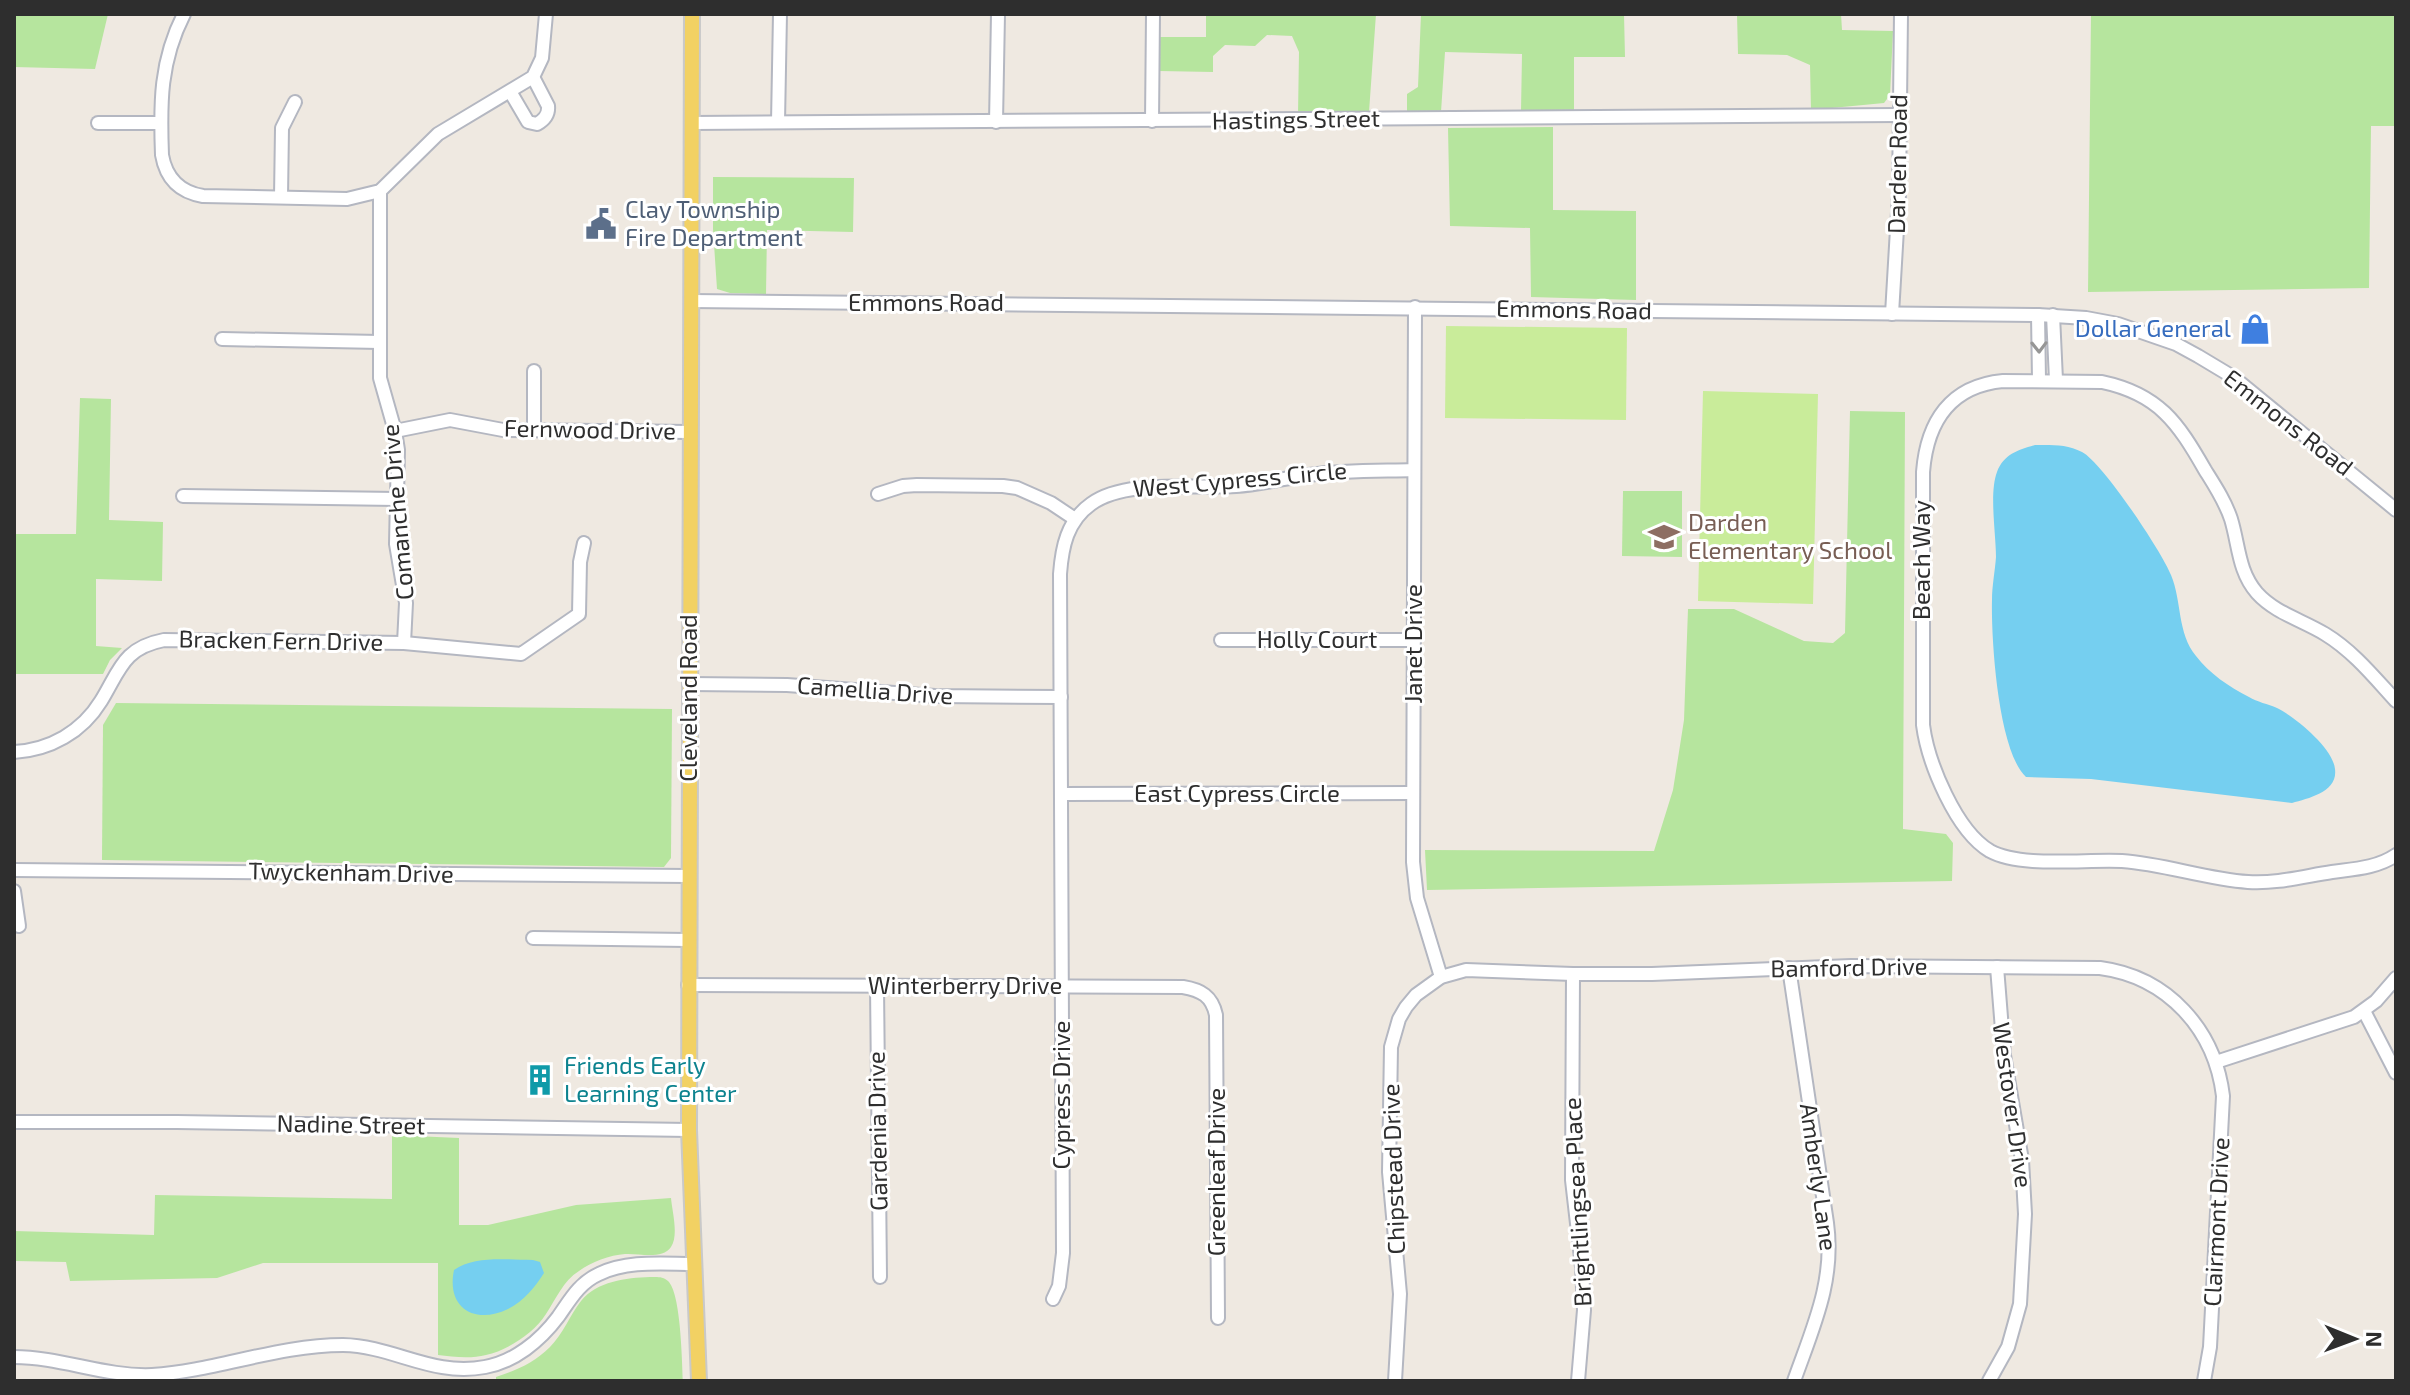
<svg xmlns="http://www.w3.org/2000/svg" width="2410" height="1395" font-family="'Exo 2',sans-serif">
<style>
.green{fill:#b6e59e}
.pitch{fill:#c9ec9a}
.water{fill:#75cff0}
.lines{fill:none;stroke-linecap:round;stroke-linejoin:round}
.minor-casing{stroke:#b4b7c1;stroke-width:16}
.major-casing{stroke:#c9c9c9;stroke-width:18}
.minor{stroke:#fff;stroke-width:12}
.major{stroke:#f2d163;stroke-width:14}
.oneway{stroke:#969696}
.labels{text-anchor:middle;stroke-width:6;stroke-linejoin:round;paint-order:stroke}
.street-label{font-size:24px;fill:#2e2e2e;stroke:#fff}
.service-label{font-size:24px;fill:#4e5e75;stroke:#fff;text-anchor:start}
.shop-label{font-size:24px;fill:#366cbe;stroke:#fff;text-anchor:end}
.education-label{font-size:24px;fill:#785e54;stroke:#fff;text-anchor:start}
.culture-label{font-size:24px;fill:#0d838f;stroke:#fff;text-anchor:start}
</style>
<rect width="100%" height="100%" fill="#efe9e1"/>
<g class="green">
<polygon points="14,14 108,14 95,69 14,67"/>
<polygon points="1206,14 1376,14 1369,112 1298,114 1299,52 1292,36 1267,35 1255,46 1225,45 1213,56 1213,72 1159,71 1160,37 1206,37"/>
<polygon points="1421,14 1624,14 1625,57 1574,57 1574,110 1521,111 1522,54 1445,52 1441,112 1407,112 1407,94 1418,87"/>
<polygon points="1737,14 1841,14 1842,30 1893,31 1890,95 1884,103 1811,110 1810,65 1787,55 1738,54"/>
<polygon points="2091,14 2396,14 2396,126 2371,126 2369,288 2088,292"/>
<polygon points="1553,127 1553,210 1636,211 1636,300 1531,297 1530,228 1450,226 1448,128"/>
<polygon points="713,177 854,178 853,232 767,230 766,294 730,293 717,289 713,229"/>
<polygon points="80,398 111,399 109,520 163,522 162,581 96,579 96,646 122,648 110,660 103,674 14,674 14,534 76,534"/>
<polygon points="1850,411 1905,412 1903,829 1946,834 1953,843 1952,881 1427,890 1425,850 1654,851 1673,790 1684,720 1688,609 1734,609 1804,641 1833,643 1845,633"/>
<polygon points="1623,491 1682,491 1682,557 1622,556"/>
<polygon points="116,703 672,709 671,858 664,867 102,860 103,725"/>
<path d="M392,1135L459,1138V1225H488L576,1205L671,1198C672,1211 679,1235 671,1247C662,1260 639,1253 625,1254C610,1255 591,1262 579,1271C563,1281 556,1299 546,1314C534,1333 508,1350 486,1355C471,1359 453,1357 438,1355V1263H263L217,1278L70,1281L66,1262L14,1261V1231L154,1235L155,1195L392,1199Z"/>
<path d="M650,1277C656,1277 663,1276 668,1281C681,1293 682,1361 683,1381H496V1377C517,1370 534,1363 550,1347C563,1334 570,1315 581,1301C597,1281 626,1278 650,1277Z"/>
</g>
<g class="pitch">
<polygon points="1446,326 1627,328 1626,420 1445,418"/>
<polygon points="1703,391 1818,394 1813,604 1698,601"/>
</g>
<g class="water">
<path d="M2035,445C2051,445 2067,444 2082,452C2102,462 2162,552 2171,575C2182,601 2177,633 2196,656C2209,673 2229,687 2249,697C2257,702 2268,704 2277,708C2295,717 2333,748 2335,769C2338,792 2309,798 2292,803L2091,779L2026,777C1998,751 1991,639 1992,600C1992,586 1995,571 1996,557C1996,534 1989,493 1997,472C2004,454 2018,450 2035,445Z"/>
<path d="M533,1260L540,1262L544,1273C535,1287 524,1301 508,1309C475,1325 446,1308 454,1270C475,1255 508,1260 533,1260Z"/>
</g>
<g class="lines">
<defs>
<g id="minor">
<path d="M184,14C160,61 160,103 162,155C166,178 179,192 203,196L347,199L380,191L438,134L533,77L542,58L546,14"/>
<path d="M511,93L528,122L537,124C544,120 549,115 548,106L533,77"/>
<polyline points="1152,121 1153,14"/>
<polyline points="778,122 780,14"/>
<polyline points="996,122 998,14"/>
<polyline points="98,123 161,123"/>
<polyline points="692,123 1900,115"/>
<polyline points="380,191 380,378 395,431 398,450 396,544 406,603 404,643"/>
<polyline points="281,197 282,128 295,102"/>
<polyline points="691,301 2038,315 2086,318 2118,324 2176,344 2198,356 2233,377 2396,510"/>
<polyline points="1415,307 1413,862 1417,898 1441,977"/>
<polyline points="1892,314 1899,195 1901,14"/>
<polyline points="2038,315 2039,380"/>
<polyline points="2053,315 2056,380"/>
<polyline points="222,339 380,342"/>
<polyline points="534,371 534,430"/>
<polyline points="395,431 450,420 503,430 690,432"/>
<polyline points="878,494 903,486 917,485 1003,486 1017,488 1051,503 1075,519"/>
<polyline points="183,496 397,499"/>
<polyline points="1221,640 1414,640"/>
<polyline points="689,684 787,685 935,696 1061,697"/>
<path d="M2396,701C2374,677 2353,651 2325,634C2302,620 2275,613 2257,593C2238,571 2239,545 2231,519C2225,501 2215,486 2205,470C2178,423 2159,394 2102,382L2003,381C1950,386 1927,422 1923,472V725C1928,763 1956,831 1990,851C2021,868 2085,859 2122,861C2165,864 2205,879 2248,882C2276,884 2305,876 2332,872C2354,869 2377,868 2396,855"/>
<path d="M14,752C50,750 82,732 101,701C120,670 123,648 164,640L404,643L521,654L579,614L580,562L584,543"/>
<polyline points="1061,794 1413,793"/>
<polyline points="14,870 688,876"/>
<polyline points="14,891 19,926"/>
<polyline points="533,938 688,940"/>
<path d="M1789,968L1827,1223C1835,1281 1813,1327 1794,1381"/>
<polyline points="1573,974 1572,1180 1582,1267 1584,1310 1578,1381"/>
<path d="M688,985L1183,987C1201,990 1212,996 1216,1015L1218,1318"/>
<polyline points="877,985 880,1277"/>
<polyline points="2364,1011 2396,1073"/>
<polyline points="2216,1062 2354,1017 2376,1001 2396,978"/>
<polyline points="14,1122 177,1122 689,1130"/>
<path d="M1053,1299L1059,1286L1063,1253L1060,574C1062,547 1067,521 1091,504C1125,479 1193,489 1236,486C1261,484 1285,478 1309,475C1344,470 1379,471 1414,470"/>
<path d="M14,1357C61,1357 105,1377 152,1375C216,1371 277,1345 343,1345C394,1346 432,1377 485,1367C514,1362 540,1341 558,1317C570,1300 579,1283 599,1274C628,1260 663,1264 694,1264"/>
<path d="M1395,1381L1400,1294L1389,1172L1391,1047L1399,1019L1406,1007L1416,995L1441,977L1466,970L1573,974H1652L1851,966L2100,968C2168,977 2215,1030 2223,1096L2210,1347L2204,1381"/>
<polyline points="1989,1381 2008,1347 2020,1304 2025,1214 2022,1160 2004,1055 1997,967"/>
</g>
<polyline id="major" points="692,14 689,1130 699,1381"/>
</defs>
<use href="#minor" class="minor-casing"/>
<use href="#major" class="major-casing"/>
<use href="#minor" class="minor"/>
<use href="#major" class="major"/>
</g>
<defs><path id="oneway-chevron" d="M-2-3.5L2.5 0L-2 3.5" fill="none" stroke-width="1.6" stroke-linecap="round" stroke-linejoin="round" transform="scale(2)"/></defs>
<use class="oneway" href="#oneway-chevron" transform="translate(2039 347) rotate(89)"/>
<defs>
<symbol id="civic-bare" viewBox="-9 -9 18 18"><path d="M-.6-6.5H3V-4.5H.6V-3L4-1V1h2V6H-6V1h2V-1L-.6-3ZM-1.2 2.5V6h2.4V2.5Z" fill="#5c6f8a" stroke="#fff" stroke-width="2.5" paint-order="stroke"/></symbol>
<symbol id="shop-bare" viewBox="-9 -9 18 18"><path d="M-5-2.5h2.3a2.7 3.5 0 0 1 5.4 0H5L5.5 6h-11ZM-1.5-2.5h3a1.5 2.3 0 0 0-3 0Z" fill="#3f7fe0" stroke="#fff" stroke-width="2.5" paint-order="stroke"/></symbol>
<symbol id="school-bare" viewBox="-9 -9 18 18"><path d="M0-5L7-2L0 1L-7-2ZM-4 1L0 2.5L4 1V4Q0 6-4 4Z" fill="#8d6e63" stroke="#fff" stroke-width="2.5" paint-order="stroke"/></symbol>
<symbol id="building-bare" viewBox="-9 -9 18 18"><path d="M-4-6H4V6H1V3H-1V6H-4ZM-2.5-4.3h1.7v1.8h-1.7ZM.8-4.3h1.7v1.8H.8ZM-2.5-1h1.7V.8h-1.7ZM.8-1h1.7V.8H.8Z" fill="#0f9aa8" stroke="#fff" stroke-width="2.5" paint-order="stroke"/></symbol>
</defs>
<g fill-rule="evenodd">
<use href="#civic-bare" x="579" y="202" width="44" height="44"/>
<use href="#shop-bare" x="2233" y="307" width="44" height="44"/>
<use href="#school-bare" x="1642" y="515" width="44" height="44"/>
<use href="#building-bare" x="518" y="1058" width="44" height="44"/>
</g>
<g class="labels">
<g class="street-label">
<text transform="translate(1296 120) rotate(-1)" y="8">Hastings Street</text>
<text transform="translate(1898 164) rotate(-89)" y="8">Darden Road</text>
<text x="926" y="311">Emmons Road</text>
<text transform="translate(1574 310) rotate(1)" y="8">Emmons Road</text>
<text transform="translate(2288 423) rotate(38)" y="8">Emmons Road</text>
<text transform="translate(590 430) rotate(1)" y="8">Fernwood Drive</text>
<text transform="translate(1240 480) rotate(-5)" y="8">West Cypress Circle</text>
<text transform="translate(398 512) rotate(-95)" y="8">Comanche Drive</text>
<text transform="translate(1922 560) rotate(-90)" y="8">Beach Way</text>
<text x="1317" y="648">Holly Court</text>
<text transform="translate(281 641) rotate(1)" y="8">Bracken Fern Drive</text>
<text transform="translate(1414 644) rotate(-90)" y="8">Janet Drive</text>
<text transform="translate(875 691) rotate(4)" y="8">Camellia Drive</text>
<text transform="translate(689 698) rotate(-90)" y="8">Cleveland Road</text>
<text x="1237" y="802">East Cypress Circle</text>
<text transform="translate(351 873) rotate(1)" y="8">Twyckenham Drive</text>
<text transform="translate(1849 968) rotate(-1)" y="8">Bamford Drive</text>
<text x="965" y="994">Winterberry Drive</text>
<text transform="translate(1062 1095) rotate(-90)" y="8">Cypress Drive</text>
<text transform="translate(2012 1105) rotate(82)" y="8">Westover Drive</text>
<text transform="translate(351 1125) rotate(1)" y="8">Nadine Street</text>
<text transform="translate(878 1131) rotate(-91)" y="8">Gardenia Drive</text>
<text transform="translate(1394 1169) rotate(-92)" y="8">Chipstead Drive</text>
<text transform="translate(1217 1172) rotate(-90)" y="8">Greenleaf Drive</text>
<text transform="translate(1818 1177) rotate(82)" y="8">Amberly Lane</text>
<text transform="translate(1578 1202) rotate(-93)" y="8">Brightlingsea Place</text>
<text transform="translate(2217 1222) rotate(-87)" y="8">Clairmont Drive</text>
</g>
<g class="service-label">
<text x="625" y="218">Clay Township<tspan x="625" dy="28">Fire Department</tspan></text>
</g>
<g class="shop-label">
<text x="2231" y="337">Dollar General</text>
</g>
<g class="education-label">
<text x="1688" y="531">Darden<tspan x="1688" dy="28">Elementary School</tspan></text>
</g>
<g class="culture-label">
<text x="564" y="1074">Friends Early<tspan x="564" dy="28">Learning Center</tspan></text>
</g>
</g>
<rect width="2410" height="1395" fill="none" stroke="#2e2e2e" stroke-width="32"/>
<g transform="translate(2354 1339) rotate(91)" stroke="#ffffff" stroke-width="6" paint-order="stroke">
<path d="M0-6L14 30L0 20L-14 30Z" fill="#2e2e2e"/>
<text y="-12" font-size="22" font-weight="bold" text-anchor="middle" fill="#2e2e2e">N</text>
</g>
</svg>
